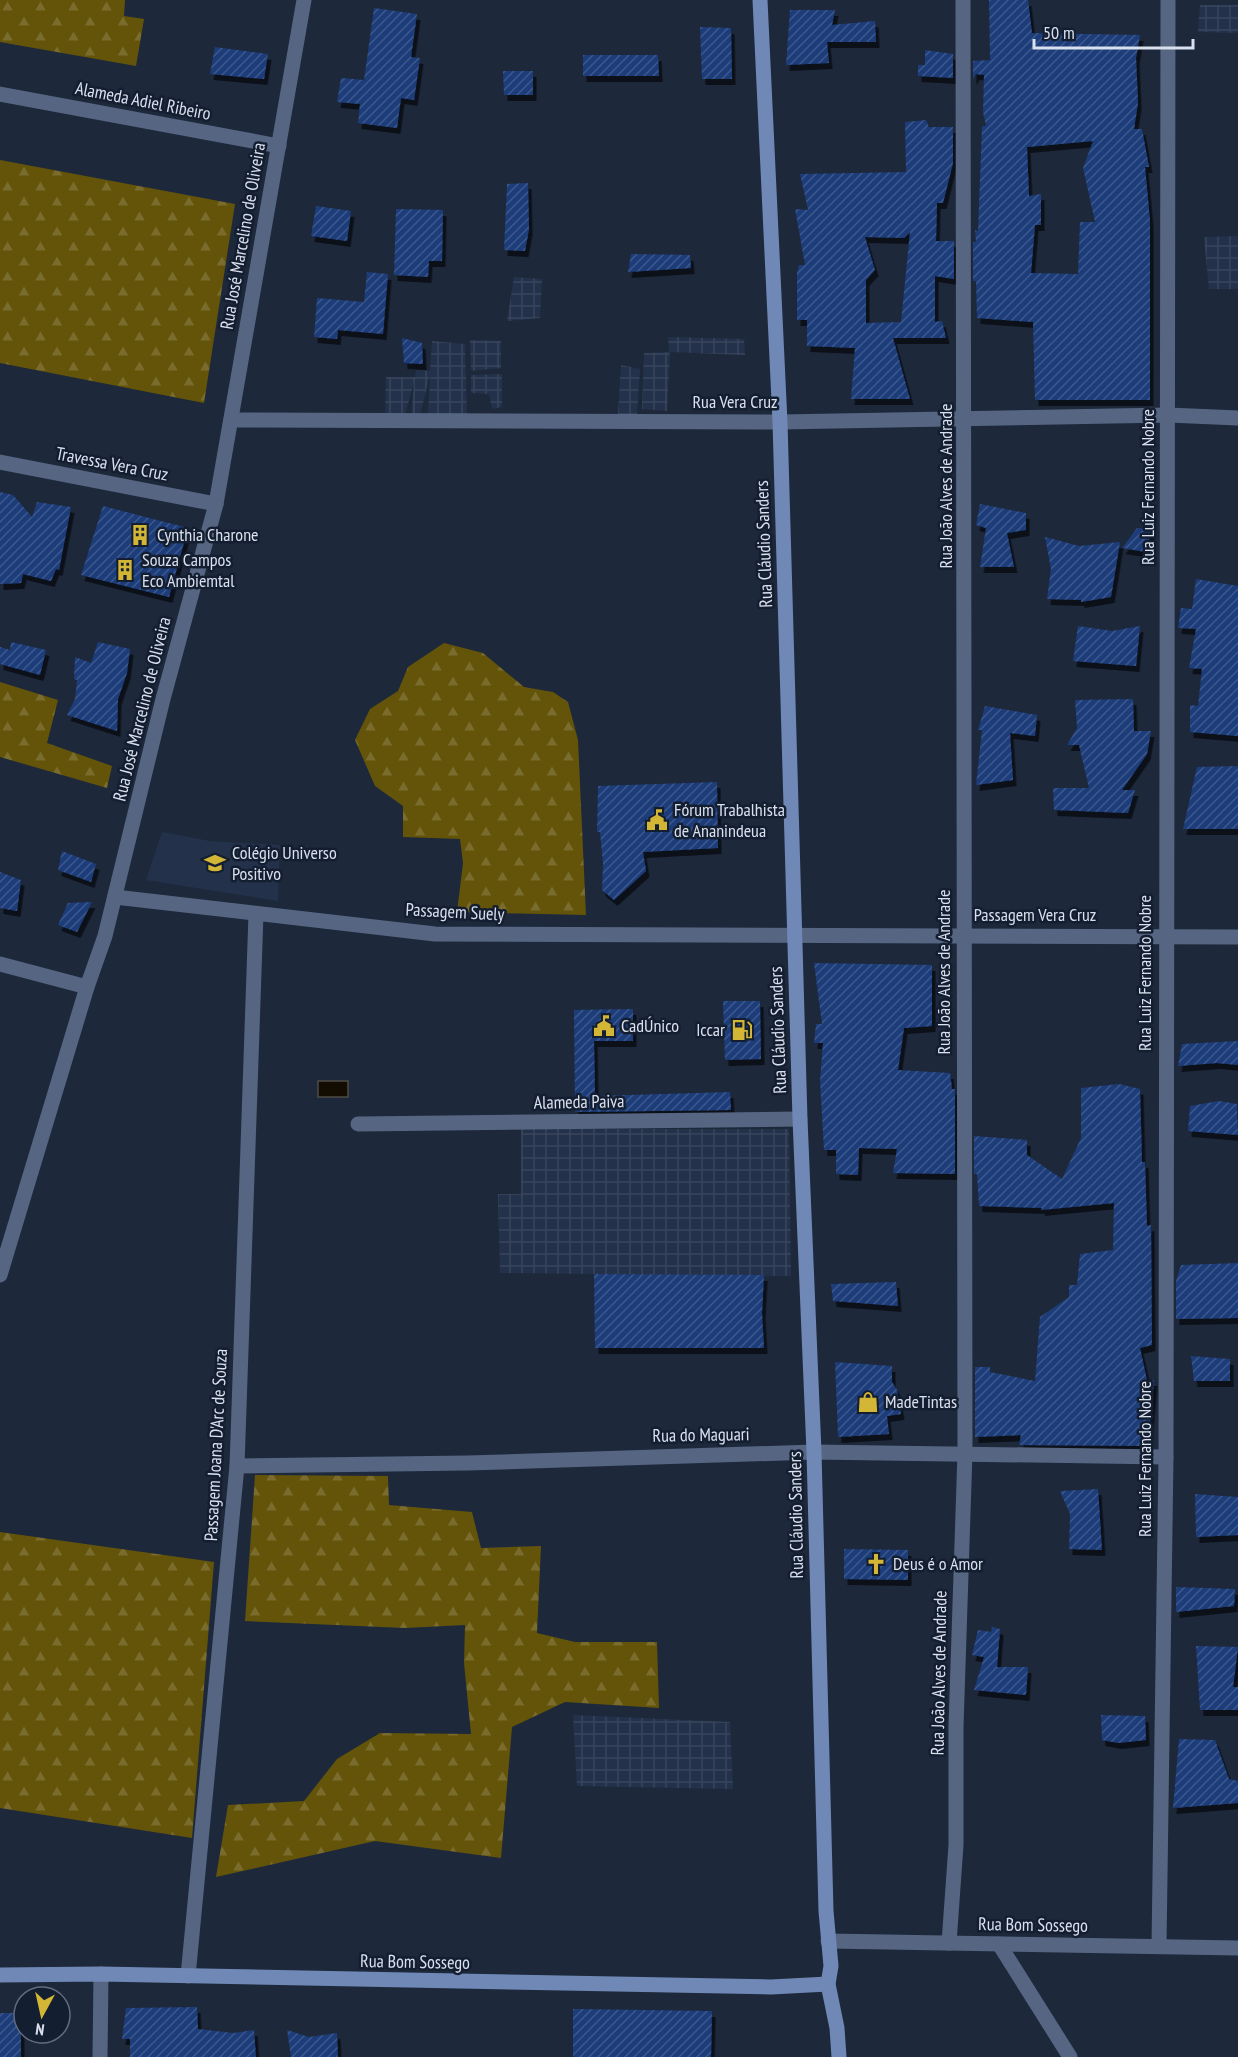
<svg xmlns="http://www.w3.org/2000/svg" width="1238" height="2057" font-family="'PT Sans Narrow',sans-serif">
<style>
.built{fill:#23314a}
.industrial{fill:url(#industrial-grid)}
.forest{fill:url(#forest-firs)}
.water{fill:#130c00;stroke:#4e4c47;stroke-width:1.5}
.building{fill:url(#building-hatch);fill-rule:evenodd;filter:url(#shadow)}
.lines{fill:none;stroke-linecap:round;stroke-linejoin:round}
.minor{stroke:#566682;stroke-width:15}
.tertiary{stroke:#566682;stroke-width:15}
.secondary{stroke:#6f88b6;stroke-width:15}
.labels{text-anchor:middle;stroke-width:5;stroke-linejoin:round;paint-order:stroke}
.street-label{font-size:18px;fill:#d9e0ee;stroke:#141e31}
.poi-label{font-size:18px;fill:#d9e0ee;stroke:#141e31;text-anchor:start}
</style>
<defs>
<pattern id="industrial-grid" width="8" height="8" patternUnits="userSpaceOnUse" patternTransform="scale(1.5)"><rect width="8" height="8" fill="#23314a"/><path d="M0 4h8M4 0v8" fill="none" stroke="#38455c"/></pattern>
<pattern id="forest-firs" width="22" height="20" patternUnits="userSpaceOnUse" patternTransform="scale(1.5)"><rect width="22" height="20" fill="#635409"/><path d="M5 1l3.5 6h-7zM16 11l3.5 6h-7z" fill="#796c2d"/></pattern>
<pattern id="building-hatch" width="6" height="6" patternUnits="userSpaceOnUse" patternTransform="scale(1.5)"><rect width="6" height="6" fill="#1c3c79"/><path d="M-1 1l2-2M0 6l6-6M5 7l2-2" fill="none" stroke="#3c588c"/></pattern>
<filter id="shadow"><feDropShadow dx="3.5" dy="6" stdDeviation="0" flood-color="#0009"/></filter>
</defs>
<rect width="100%" height="100%" fill="#1d283b"/>
<polygon class="built" points="162,832 210,841 280,845 278,901 146,880"/>
<g class="industrial">
<polygon points="1200,5 1238,5 1238,33 1198,32"/>
<polygon points="1238,236 1238,289 1209,289 1204,237"/>
<polygon points="514,277 542,279 540,318 507,321"/>
<polygon points="668,337 744,339 745,355 670,352 667,411 642,409 644,353 669,352"/>
<polygon points="470,340 501,341 501,368 471,371"/>
<polygon points="432,341 465,344 467,417 428,415 430,375 419,419 411,418 414,382 405,415 385,414 386,377 415,377 416,370 430,371"/>
<polygon points="621,365 640,369 637,415 618,414"/>
<polygon points="502,374 502,407 492,409 489,394 471,393 471,375"/>
<polygon points="521,1129 789,1129 791,1276 500,1273 498,1194 521,1194"/>
<polygon points="573,1715 730,1722 733,1789 577,1786"/>
</g>
<g class="forest">
<polygon points="0,0 125,0 124,16 144,19 136,66 0,42"/>
<polygon points="0,160 235,204 204,403 0,363"/>
<polygon points="444,643 483,653 524,687 553,692 568,702 578,740 586,915 457,912 463,863 460,839 403,837 403,806 375,786 355,740 370,709 398,691 408,667"/>
<polygon points="0,682 58,700 47,743 112,766 107,788 0,757"/>
<polygon points="255,1475 388,1476 389,1505 472,1512 481,1548 541,1546 537,1633 575,1642 657,1642 659,1708 565,1702 512,1727 501,1858 375,1841 216,1877 228,1805 304,1801 337,1759 380,1733 471,1734 464,1663 465,1625 405,1628 245,1621"/>
<polygon points="0,1532 214,1562 192,1838 0,1808"/>
</g>
<rect class="water" x="318" y="1081" width="30" height="16"/>
<g class="building">
<path d="M989,0H1028L1032,33L1140,35L1136,58L1138,103L1134,129H1142L1149,167H1145L1150,221V400H1035L1033,322L977,318L976,281H973V242H976L975,230L978,231L982,126H986L983,112L984,75L976,74L973,79V61L990,60ZM1093,141L1083,168L1095,222H1080L1078,274L1031,273L1035,225H1041V194L1029,196L1027,147Z"/>
<polygon points="374,8 417,14 411,57 420,58 414,100 401,98 397,128 358,123 360,104 337,102 341,78 364,80"/>
<polygon points="790,10 835,10 832,25 875,21 876,42 827,42 829,63 786,65"/>
<polygon points="700,27 731,28 732,79 702,79"/>
<polygon points="215,47 268,54 264,79 210,74"/>
<polygon points="925,50 953,54 953,78 918,76 918,65 925,65"/>
<polygon points="583,55 658,55 659,76 583,76"/>
<polygon points="503,71 533,71 533,95 504,95"/>
<path d="M926,120L929,127H953V163L943,203H937L936,241H954V279L935,276V322L942,321L946,338H893L910,399H851L855,348L807,346V320H797V273L799,265H805L795,209L808,210L800,174L906,172L905,122ZM910,232L901,322L866,323V280L875,270L865,237L904,238Z"/>
<polygon points="528,183 529,229 525,251 504,250 507,184"/>
<polygon points="316,206 351,211 347,241 311,236"/>
<polygon points="396,209 443,210 442,261 429,261 428,277 394,275"/>
<polygon points="631,254 690,255 691,268 628,272"/>
<polygon points="367,272 388,274 383,334 338,330 337,339 314,337 317,298 364,302"/>
<polygon points="402,338 422,343 423,364 404,363"/>
<polygon points="0,492 13,495 32,517 37,502 71,507 59,570 56,569 51,581 23,574 21,583 0,584"/>
<polygon points="980,504 1026,513 1026,530 1007,533 1014,567 980,567 986,528 976,525"/>
<polygon points="103,506 188,528 169,597 81,575"/>
<polygon points="1137,528 1152,529 1146,552 1122,548"/>
<polygon points="1045,537 1079,546 1120,542 1111,597 1081,602 1081,600 1047,599 1051,569"/>
<polygon points="1196,579 1238,586 1238,736 1190,732 1190,705 1198,706 1202,669 1189,668 1196,629 1178,628 1181,608 1192,609"/>
<polygon points="1078,626 1112,631 1140,626 1136,666 1073,661"/>
<polygon points="11,642 46,650 40,675 0,664 0,647 10,650"/>
<polygon points="98,642 130,649 127,673 118,699 117,731 67,715 75,699 77,680 74,679 75,657 91,663"/>
<polygon points="1133,699 1134,731 1151,731 1147,754 1122,790 1135,790 1128,813 1054,810 1053,788 1089,788 1079,745 1067,745 1077,728 1075,700"/>
<polygon points="985,706 1037,715 1035,736 1010,733 1013,780 976,785 982,730 978,730"/>
<polygon points="1238,766 1238,829 1183,829 1197,767"/>
<polygon points="717,782 718,848 643,852 646,871 614,900 602,890 603,864 600,832 597,832 598,786"/>
<polygon points="62,851 96,864 91,882 58,870"/>
<polygon points="0,872 21,880 17,911 0,908"/>
<polygon points="92,902 77,932 58,925 68,903"/>
<polygon points="814,963 932,965 932,1026 904,1028 898,1070 950,1073 952,1089 955,1089 955,1174 893,1173 897,1149 859,1148 858,1175 836,1174 836,1150 824,1150 820,1081 823,1043 814,1043 816,1024 822,1024"/>
<polygon points="723,1001 760,1001 761,1059 725,1060"/>
<polygon points="633,1009 633,1041 594,1041 595,1096 730,1092 731,1110 575,1112 574,1010"/>
<polygon points="1238,1041 1238,1065 1217,1063 1178,1066 1182,1044"/>
<polygon points="1119,1084 1140,1089 1142,1162 1145,1162 1147,1226 1151,1225 1152,1345 1140,1348 1147,1380 1154,1380 1148,1446 1019,1445 1021,1435 975,1437 975,1367 990,1367 990,1372 1035,1381 1040,1317 1069,1297 1069,1285 1077,1285 1080,1254 1113,1250 1114,1203 1041,1210 1042,1208 979,1206 977,1174 974,1174 974,1136 1027,1140 1027,1155 1062,1179 1081,1138 1081,1088"/>
<polygon points="1219,1101 1237,1104 1238,1135 1188,1131 1190,1106"/>
<polygon points="1238,1263 1238,1318 1176,1319 1176,1281 1181,1265"/>
<polygon points="594,1274 764,1275 762,1313 764,1348 595,1348"/>
<polygon points="896,1282 898,1306 833,1301 831,1284"/>
<polygon points="1191,1356 1230,1359 1230,1381 1194,1381"/>
<polygon points="835,1362 892,1366 892,1382 897,1390 901,1414 887,1416 889,1434 838,1437"/>
<polygon points="1098,1489 1102,1550 1069,1549 1070,1514 1060,1491"/>
<polygon points="1195,1494 1238,1497 1238,1535 1196,1537"/>
<polygon points="844,1549 908,1550 908,1580 844,1579"/>
<polygon points="1176,1587 1235,1589 1234,1606 1176,1612"/>
<polygon points="992,1627 1000,1629 997,1667 1028,1667 1026,1695 974,1690 984,1657 972,1655 978,1630 991,1632"/>
<polygon points="1196,1646 1238,1647 1233,1687 1238,1687 1238,1710 1200,1710"/>
<polygon points="1101,1715 1145,1716 1146,1740 1118,1743 1102,1740"/>
<polygon points="1179,1739 1215,1740 1229,1779 1238,1781 1238,1803 1173,1808"/>
<polygon points="197,2007 198,2029 233,2033 254,2030 256,2057 130,2057 130,2039 122,2039 126,2008"/>
<polygon points="573,2009 712,2011 711,2057 573,2057"/>
<rect x="0" y="2013" width="21" height="44"/>
<polygon points="287,2030 309,2037 337,2033 338,2057 291,2057"/>
</g>
<g class="lines">
<g class="minor">
<polyline points="0,94 279,146"/>
<polyline points="231,420 780,422 1168,415 1238,418"/>
<polyline points="0,462 216,504"/>
<polyline points="115,897 435,934 1238,937"/>
<polyline points="0,964 87,987"/>
<polyline points="358,1124 800,1119"/>
<polyline points="237,1466 468,1463 814,1452 1166,1457"/>
<polyline points="828,1941 1238,1948"/>
<polyline points="949,1943 956,1845 956,1727 965,1452 963,0"/>
<polyline points="999,1944 1070,2057"/>
<polyline points="1159,1946 1166,1457 1168,0"/>
<polyline points="188,1976 237,1466 256,914"/>
<polyline points="100,2057 101,1974"/>
</g>
<polyline class="tertiary" points="0,1275 87,987 105,936 163,699 216,504 304,0"/>
<g class="secondary">
<polyline points="760,0 780,422 800,1119 814,1452 826,1911 831,1966 828,1984 837,2028 839,2057"/>
<polyline points="0,1975 101,1974 771,1987 828,1984"/>
</g>
</g>
<defs>
<symbol id="building-bare" viewBox="-9 -9 18 18"><path d="M-4-6H4V6H1V3H-1V6H-4ZM-2.5-4.3h1.7v1.8h-1.7ZM.8-4.3h1.7v1.8H.8ZM-2.5-1h1.7V.8h-1.7ZM.8-1h1.7V.8H.8Z" fill="#d3b635" stroke="#141e31" stroke-width="2.5" paint-order="stroke"/></symbol>
<symbol id="civic-bare" viewBox="-9 -9 18 18"><path d="M-.6-6.5H3V-4.5H.6V-3L4-1V1h2V6H-6V1h2V-1L-.6-3ZM-1.2 2.5V6h2.4V2.5Z" fill="#d3b635" stroke="#141e31" stroke-width="2.5" paint-order="stroke"/></symbol>
<symbol id="school-bare" viewBox="-9 -9 18 18"><path d="M0-5L7-2L0 1L-7-2ZM-4 1L0 2.5L4 1V4Q0 6-4 4Z" fill="#d3b635" stroke="#141e31" stroke-width="2.5" paint-order="stroke"/></symbol>
<symbol id="fuel-bare" viewBox="-9 -9 18 18"><path d="M-5.5-6h7V0h2V4h1.3V-2.5L3-4.5l.8-.8L6-3V5H2.5V1h-1V6h-7ZM-4.2-4.7v3.2H.2V-4.7Z" fill="#d3b635" stroke="#141e31" stroke-width="2.5" paint-order="stroke"/></symbol>
<symbol id="shop-bare" viewBox="-9 -9 18 18"><path d="M-5-2.5h2.3a2.7 3.5 0 0 1 5.4 0H5L5.5 6h-11ZM-1.5-2.5h3a1.5 2.3 0 0 0-3 0Z" fill="#d3b635" stroke="#141e31" stroke-width="2.5" paint-order="stroke"/></symbol>
<symbol id="church-bare" viewBox="-9 -9 18 18"><path d="M-1.2-6h2.4v3.5h3.3v2.4h-3.3V6h-2.4V-.1h-3.3v-2.4h3.3Z" fill="#d3b635" stroke="#141e31" stroke-width="2.5" paint-order="stroke"/></symbol>
</defs>
<g fill-rule="evenodd">
<use href="#building-bare" x="125" y="520" width="30" height="30"/>
<use href="#building-bare" x="110" y="555" width="30" height="30"/>
<use href="#civic-bare" x="642" y="805" width="30" height="30"/>
<use href="#school-bare" x="200" y="848" width="30" height="30"/>
<use href="#civic-bare" x="589" y="1011" width="30" height="30"/>
<use href="#fuel-bare" x="727" y="1015" width="30" height="30"/>
<use href="#shop-bare" x="853" y="1387" width="30" height="30"/>
<use href="#church-bare" x="861" y="1549" width="30" height="30"/>
</g>
<g class="labels">
<g class="street-label">
<text transform="translate(143 101) rotate(11)" y="6">Alameda Adiel Ribeiro</text>
<text transform="translate(243 236) rotate(-80)" y="6">Rua José Marcelino de Oliveira</text>
<text x="735" y="408">Rua Vera Cruz</text>
<text transform="translate(112 464) rotate(11)" y="6">Travessa Vera Cruz</text>
<text transform="translate(946 486) rotate(-90)" y="6">Rua João Alves de Andrade</text>
<text transform="translate(1148 487) rotate(-90)" y="6">Rua Luiz Fernando Nobre</text>
<text transform="translate(764 544) rotate(-92)" y="6">Rua Cláudio Sanders</text>
<text transform="translate(142 709) rotate(-76)" y="6">Rua José Marcelino de Oliveira</text>
<text transform="translate(455 912) rotate(3)" y="6">Passagem Suely</text>
<text x="1035" y="921">Passagem Vera Cruz</text>
<text transform="translate(944 972) rotate(-90)" y="6">Rua João Alves de Andrade</text>
<text transform="translate(1145 973) rotate(-90)" y="6">Rua Luiz Fernando Nobre</text>
<text transform="translate(778 1030) rotate(-92)" y="6">Rua Cláudio Sanders</text>
<text transform="translate(579 1102) rotate(-1)" y="6">Alameda Paiva</text>
<text transform="translate(701 1435) rotate(-1)" y="6">Rua do Maguari</text>
<text transform="translate(216 1445) rotate(-87)" y="6">Passagem Joana D'Arc de Souza</text>
<text transform="translate(1145 1459) rotate(-90)" y="6">Rua Luiz Fernando Nobre</text>
<text transform="translate(796 1515) rotate(-91)" y="6">Rua Cláudio Sanders</text>
<text transform="translate(939 1673) rotate(-89)" y="6">Rua João Alves de Andrade</text>
<text transform="translate(1033 1925) rotate(1)" y="6">Rua Bom Sossego</text>
<text transform="translate(415 1962) rotate(1)" y="6">Rua Bom Sossego</text>
</g>
<g class="poi-label">
<text x="157" y="541">Cynthia Charone</text>
<text x="142" y="566">Souza Campos<tspan x="142" dy="21">Eco Ambiemtal</tspan></text>
<text x="674" y="816">Fórum Trabalhista<tspan x="674" dy="21">de Ananindeua</tspan></text>
<text x="232" y="859">Colégio Universo<tspan x="232" dy="21">Positivo</tspan></text>
<text x="621" y="1032">CadÚnico</text>
<text x="725" y="1036" text-anchor="end">Iccar</text>
<text x="885" y="1408">MadeTintas</text>
<text x="893" y="1570">Deus é o Amor</text>
</g>
</g>
<g transform="translate(42 2015) rotate(188)"><circle r="28" fill="#141e31" stroke="#636c7d" stroke-width="1.5"/>
<path d="M0-4.5L10 22L0 15L-10 22Z" fill="#d3b635"/>
<text y="-9" font-size="16" font-weight="bold" text-anchor="middle" fill="#d9e0ee">N</text>
</g>
<path d="M1034 39v9h159v-9" fill="none" stroke="#d9e0ee" stroke-width="3"/>
<text x="1043" y="39" font-size="18" fill="#d9e0ee" stroke="#141e31" stroke-width="4.5" paint-order="stroke">50 m</text>
</svg>
